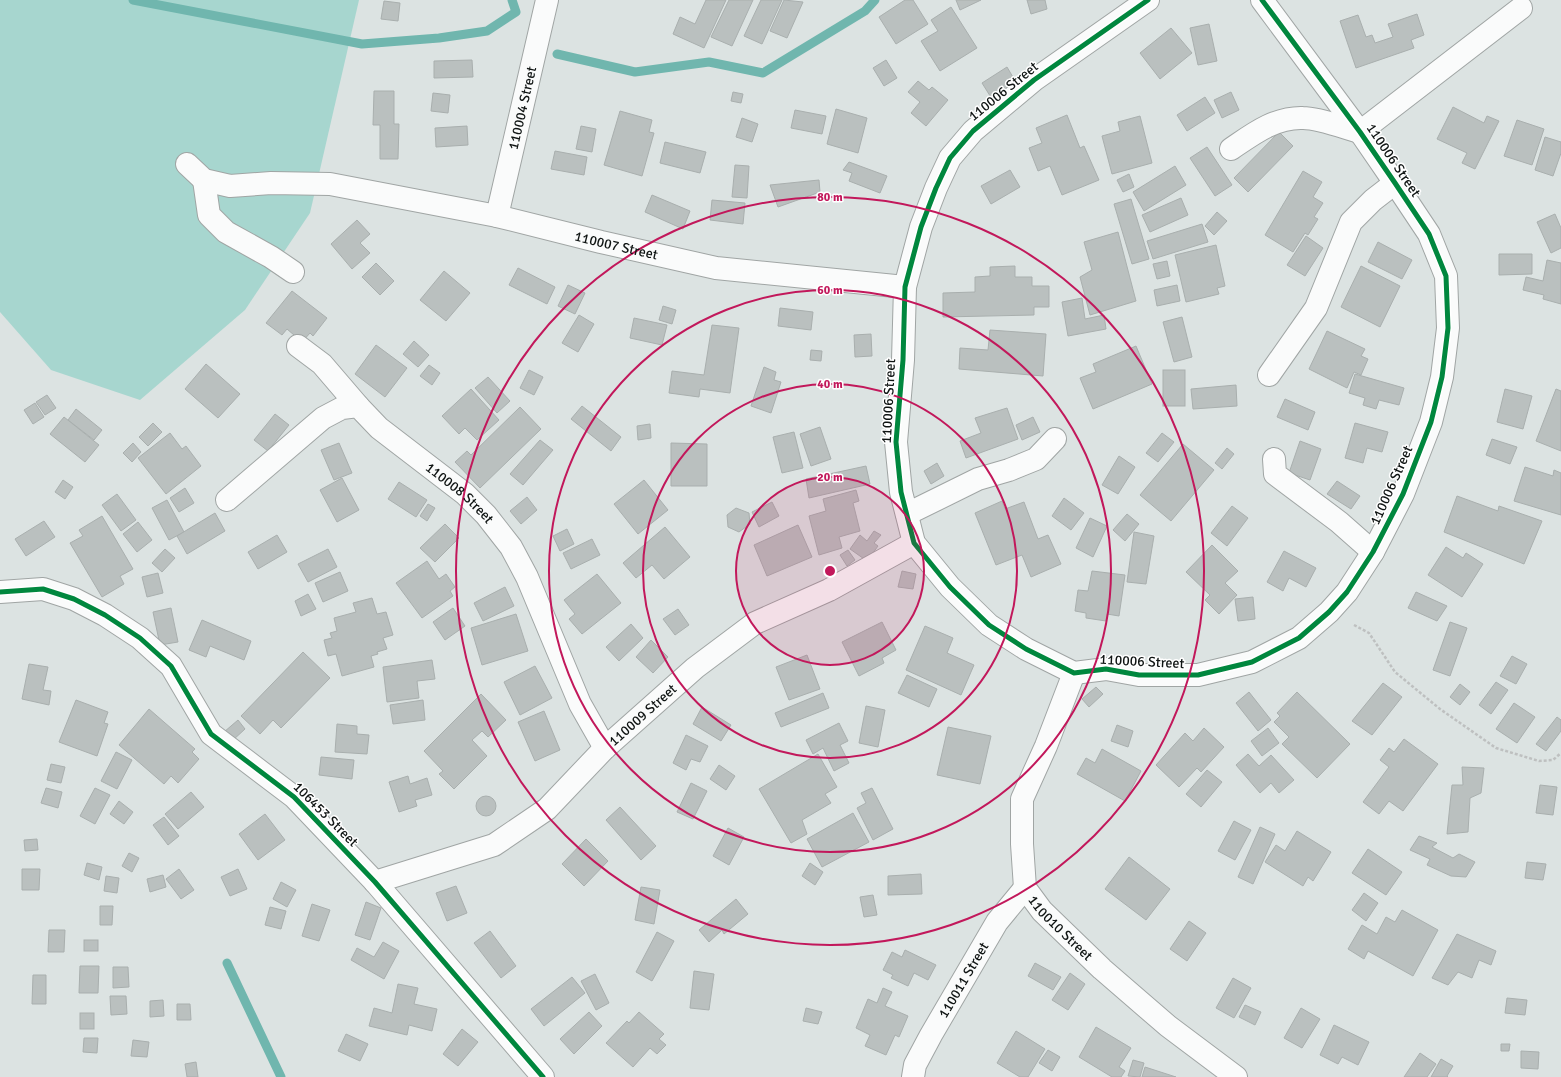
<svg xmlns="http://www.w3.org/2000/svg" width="1561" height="1077" font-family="Signika,sans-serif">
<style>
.green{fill:#a7d6cf}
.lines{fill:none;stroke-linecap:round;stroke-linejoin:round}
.stream{stroke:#70b6ae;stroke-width:9}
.building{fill:#bac0bf;stroke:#a9afae}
.minor-casing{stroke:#a0a5a4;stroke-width:24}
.path{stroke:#bec0c0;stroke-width:2.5;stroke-dasharray:3 2;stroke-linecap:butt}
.minor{stroke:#fafbfb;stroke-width:22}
.cycleway-casing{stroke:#fff;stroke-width:8}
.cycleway{stroke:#00873e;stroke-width:5}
.ring{fill:none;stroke:#c2185b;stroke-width:2}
.labels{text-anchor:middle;stroke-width:3;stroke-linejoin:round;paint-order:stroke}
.street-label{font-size:14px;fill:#0f1413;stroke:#fff}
.centre{fill:#c2185b;stroke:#fff;stroke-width:2}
.ring-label{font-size:12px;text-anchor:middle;font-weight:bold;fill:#c2185b;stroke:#fff;stroke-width:3;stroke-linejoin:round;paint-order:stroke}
</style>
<rect width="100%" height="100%" fill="#dce3e2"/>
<polygon class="green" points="0,0 359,0 310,213 245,310 140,400 51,370 0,312"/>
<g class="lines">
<g class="stream">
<polyline points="133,0 362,44 439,38 487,31 516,12 512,0"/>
<polyline points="557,54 635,72 709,62 763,73 865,11 875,0"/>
<polyline points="227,963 281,1077"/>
</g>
</g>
<g class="building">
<polygon points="706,0 726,0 704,48 673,34 680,17 695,24"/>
<polygon points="729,0 753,0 732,46 711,37"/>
<polygon points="761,0 782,0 762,44 744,36"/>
<polygon points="784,0 803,2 787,38 770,31"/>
<polygon points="905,0 913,0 928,24 896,44 879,17"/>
<polygon points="956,0 981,0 960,10"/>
<polygon points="1027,0 1045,0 1047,9 1031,14"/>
<polygon points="384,1 400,3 398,21 381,19"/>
<polygon points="951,7 977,48 940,71 921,41 938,31 931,20"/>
<polygon points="1417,14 1424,35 1411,40 1414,48 1356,68 1340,21 1358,15 1366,37 1372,35 1375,43 1393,37 1388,24"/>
<polygon points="1209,24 1217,61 1198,65 1190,28"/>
<polygon points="1171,28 1192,53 1160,79 1140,53"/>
<polygon points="472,60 473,77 434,78 434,61"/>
<polygon points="886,60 897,78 884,86 873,68"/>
<polygon points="1007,67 1017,84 992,99 982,83"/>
<polygon points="918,81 929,90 932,87 948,100 926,126 911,113 920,102 908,92"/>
<polygon points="374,91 394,91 394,124 399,124 398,159 380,159 380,125 373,125"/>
<polygon points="733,92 743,94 741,103 731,101"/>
<polygon points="1231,92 1239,110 1222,118 1214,100"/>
<polygon points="433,93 450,95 448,113 431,111"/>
<polygon points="1205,97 1215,113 1187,131 1177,115"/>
<polygon points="1453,107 1484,123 1487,116 1499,121 1475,169 1462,163 1467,153 1437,139"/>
<polygon points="836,109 867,118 858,153 827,144"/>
<polygon points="795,110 826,116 822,134 791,128"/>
<polygon points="620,111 652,120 649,132 654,133 642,176 604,165"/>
<polygon points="1067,115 1080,148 1084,146 1099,180 1062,195 1050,166 1038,171 1029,148 1042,143 1036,128"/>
<polygon points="1140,116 1152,163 1112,174 1102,136 1120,131 1118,122"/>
<polygon points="742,118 758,124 752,142 736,137"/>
<polygon points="1517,120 1544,129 1532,165 1504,156"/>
<polygon points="467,126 468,145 436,147 435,128"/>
<polygon points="581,126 596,129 592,152 576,149"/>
<polygon points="1279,132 1293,146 1248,192 1234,178"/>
<polygon points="1545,137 1561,142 1561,153 1553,176 1535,170"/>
<polygon points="665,142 706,152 700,173 660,163"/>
<polygon points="1207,147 1232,185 1215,196 1190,158"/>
<polygon points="555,151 587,157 584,175 551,169"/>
<polygon points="849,162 887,176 880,193 849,181 852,173 843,170"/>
<polygon points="735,165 749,166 747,198 732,197"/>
<polygon points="1175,166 1186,185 1144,211 1133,192"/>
<polygon points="1010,170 1020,187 991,204 981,186"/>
<polygon points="1303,171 1322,182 1313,197 1323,203 1314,217 1318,219 1308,235 1305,233 1293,252 1265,235"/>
<polygon points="1129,174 1134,187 1123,192 1117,180"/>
<polygon points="819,180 820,192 778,207 770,185"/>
<polygon points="652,195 690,211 683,229 645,212"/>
<polygon points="1181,198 1188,215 1150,232 1142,215"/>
<polygon points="1131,199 1149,259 1132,264 1114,204"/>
<polygon points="712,200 745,203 743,224 710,220"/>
<polygon points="1217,212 1227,221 1214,235 1205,226"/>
<polygon points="1555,214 1561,228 1561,248 1551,253 1537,222"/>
<polygon points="357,220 370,234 360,243 370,253 352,269 331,244"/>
<polygon points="1202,224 1208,242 1153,259 1147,241"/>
<polygon points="1118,232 1136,301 1090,315 1080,277 1092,270 1084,242"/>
<polygon points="1306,236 1323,248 1305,276 1287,265"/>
<polygon points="1378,242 1412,260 1402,279 1368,262"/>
<polygon points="1216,245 1225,286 1217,288 1219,294 1186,302 1175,255"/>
<polygon points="1499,254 1532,254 1532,274 1499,275"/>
<polygon points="1547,260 1561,263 1561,304 1543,299 1544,295 1523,290 1526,277 1543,281"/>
<polygon points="1167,261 1170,276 1157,279 1153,264"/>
<polygon points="376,263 394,281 380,295 362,277"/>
<polygon points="1015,266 1015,277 1032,277 1032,286 1049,286 1049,307 1034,307 1034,315 943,317 943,293 975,292 975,277 990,276 990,267"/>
<polygon points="1361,266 1400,286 1380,327 1341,307"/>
<polygon points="518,268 555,287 547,304 509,285"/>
<polygon points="444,271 470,293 446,321 420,300"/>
<polygon points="568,285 585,293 575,314 558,306"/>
<polygon points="1177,285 1180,301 1157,306 1154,290"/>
<polygon points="292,291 327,318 313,336 310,333 302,342 287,329 282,335 266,323"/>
<polygon points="1082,298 1085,319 1104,315 1106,329 1068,336 1062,302"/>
<polygon points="663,306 676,310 672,324 659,320"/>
<polygon points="780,308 813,312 811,330 778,326"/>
<polygon points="579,315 594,324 578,352 562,343"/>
<polygon points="1182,317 1192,357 1174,362 1163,322"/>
<polygon points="634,318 667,325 662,345 630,338"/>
<polygon points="712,325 739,328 730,393 700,389 699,397 669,393 672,371 704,375"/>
<polygon points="990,330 1046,334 1043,376 959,369 960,348 988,350"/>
<polygon points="1327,331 1365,349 1361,356 1368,359 1361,375 1354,372 1347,388 1309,369"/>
<polygon points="871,334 872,356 855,357 854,335"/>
<polygon points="414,341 429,355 418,367 403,354"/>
<polygon points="376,345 407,368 385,397 355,374"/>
<polygon points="1136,346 1152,384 1093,409 1080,378 1096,372 1093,364"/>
<polygon points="811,350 822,351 821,361 810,360"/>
<polygon points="206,364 240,394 218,418 185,389"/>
<polygon points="429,365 440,373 432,385 420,376"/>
<polygon points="764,367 776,372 774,380 781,382 771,413 751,406"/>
<polygon points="529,370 543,377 534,395 520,388"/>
<rect x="1163" y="370" width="22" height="36"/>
<polygon points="1355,374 1404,388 1399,405 1379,400 1376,409 1363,405 1365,398 1349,393"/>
<polygon points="488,377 510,401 497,413 475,388"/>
<polygon points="1236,385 1237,406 1193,409 1191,389"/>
<polygon points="471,389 499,420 477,440 465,428 459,434 442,416"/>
<polygon points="1505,389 1532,396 1523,429 1497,422"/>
<polygon points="1556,389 1561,391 1561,451 1536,441"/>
<polygon points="47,395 56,408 45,415 36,402"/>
<polygon points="1285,399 1315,412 1308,430 1277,417"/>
<polygon points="35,403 44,417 33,424 24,410"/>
<polygon points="582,406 621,437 611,451 571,419"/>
<polygon points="520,407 541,429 480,488 455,462 467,451 471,455"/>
<polygon points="1007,408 1018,439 966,458 960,441 981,433 975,418"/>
<polygon points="76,409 102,430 94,440 68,420"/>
<polygon points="275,414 289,425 268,451 254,440"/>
<polygon points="64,417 99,445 85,462 50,434"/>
<polygon points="1033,417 1040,432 1022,440 1016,425"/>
<polygon points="153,423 162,432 148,446 139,437"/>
<polygon points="1355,423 1388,432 1382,452 1367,448 1363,463 1345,458"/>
<polygon points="650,424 651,438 638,440 637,426"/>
<polygon points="820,427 831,459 811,466 800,434"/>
<polygon points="794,432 803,468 782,473 773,437"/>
<polygon points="170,433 182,449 186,446 201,466 166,494 138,458"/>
<polygon points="1162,433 1174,442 1158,462 1146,453"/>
<polygon points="1492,439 1517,447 1510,464 1486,455"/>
<polygon points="540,440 553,450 523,485 510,474"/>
<polygon points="1300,441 1321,449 1310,480 1289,473"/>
<polygon points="133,443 141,452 132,462 123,453"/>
<polygon points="339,443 352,473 334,480 321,450"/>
<polygon points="671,443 707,444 707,486 671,486"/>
<polygon points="1183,444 1214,470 1171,521 1140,495"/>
<polygon points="1227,448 1234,454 1222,469 1215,463"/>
<polygon points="1119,456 1135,467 1118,494 1102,485"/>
<polygon points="937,463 944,476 931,484 924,471"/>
<polygon points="866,466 870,484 809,498 806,479"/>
<polygon points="1525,467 1553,476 1554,470 1561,473 1561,515 1514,501"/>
<polygon points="342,478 359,510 337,522 320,490"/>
<polygon points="63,480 73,487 65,499 55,492"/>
<polygon points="644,480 668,510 638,534 614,504"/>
<polygon points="1337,481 1360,496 1351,509 1327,494"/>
<polygon points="399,482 427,500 416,517 388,499"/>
<polygon points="185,488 194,503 179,512 170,498"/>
<polygon points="856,490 859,501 853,503 860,531 839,537 842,548 819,555 809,516 826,511 823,499"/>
<polygon points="117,494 136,520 121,531 102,505"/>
<polygon points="1457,496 1498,511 1499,506 1542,521 1524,564 1444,532"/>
<polygon points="527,497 537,510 521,524 510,511"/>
<polygon points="1064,498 1084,513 1071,530 1052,516"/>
<polygon points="167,500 184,532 169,540 152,508"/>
<polygon points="1002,501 1005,509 1024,502 1038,539 1048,535 1061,564 1031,577 1022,555 996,565 975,513"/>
<polygon points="772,502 779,516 759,527 752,512"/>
<polygon points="428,504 435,508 427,521 420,516"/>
<polygon points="1232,506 1248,518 1227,546 1211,533"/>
<polygon points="736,508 749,513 750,524 739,532 728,527 727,515"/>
<polygon points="215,513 225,531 187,554 177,536"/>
<polygon points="1127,514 1139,524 1125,541 1113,530"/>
<polygon points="102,516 133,569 120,576 124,584 102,597 70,543 83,536 79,530"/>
<polygon points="1090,518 1107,526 1093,557 1076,548"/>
<polygon points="44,521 55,537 26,556 15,539"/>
<polygon points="138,522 152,540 137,552 123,534"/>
<polygon points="445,524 459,538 435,562 420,548"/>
<polygon points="798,525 812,557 767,576 754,545"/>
<polygon points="665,527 690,557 664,579 652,565 636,578 623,563"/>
<polygon points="567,529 574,544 560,551 553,536"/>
<polygon points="874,531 881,535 874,543 878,546 867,561 850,549 860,535 867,541"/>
<polygon points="1134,532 1154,536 1146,584 1127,582"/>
<polygon points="277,535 287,552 258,569 248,552"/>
<polygon points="592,539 600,555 571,569 563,553"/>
<polygon points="1212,545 1238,571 1225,583 1237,595 1219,614 1205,600 1210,595 1186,572"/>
<polygon points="1446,547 1463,558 1466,553 1483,564 1462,597 1428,575"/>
<polygon points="165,549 175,558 162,572 152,563"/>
<polygon points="328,549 337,567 308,582 298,564"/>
<polygon points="848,550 855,560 847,566 840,555"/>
<polygon points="1284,551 1316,568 1306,587 1289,578 1283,591 1267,582"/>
<polygon points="427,561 439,579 446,574 455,587 450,591 453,596 422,618 396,583"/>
<polygon points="902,571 916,574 913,589 898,587"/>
<polygon points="1092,571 1125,575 1119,616 1107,614 1106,621 1086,618 1086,613 1075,611 1078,590 1088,591"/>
<polygon points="340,572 348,591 323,602 315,583"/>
<polygon points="158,573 163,593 147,597 142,577"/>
<polygon points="597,574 621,603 582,634 569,619 575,614 564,600"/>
<polygon points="505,587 514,606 483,621 474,603"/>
<polygon points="1416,592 1447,606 1437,621 1408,608"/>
<polygon points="308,594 316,609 301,616 295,601"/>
<polygon points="1253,597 1255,619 1238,621 1235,599"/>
<polygon points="372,598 377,614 386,612 393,635 383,638 387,649 377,652 378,654 371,656 374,667 342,676 336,654 328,656 324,640 332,638 330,633 337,631 334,618 356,612 353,603"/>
<polygon points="171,608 178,642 160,645 153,612"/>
<polygon points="453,608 465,626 445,640 433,622"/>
<polygon points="678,609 689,625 675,635 663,619"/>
<polygon points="516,614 528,651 482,665 471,628"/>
<polygon points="202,620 251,641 244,660 210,646 206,657 189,650"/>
<polygon points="882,622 896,650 882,658 884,663 859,676 842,642"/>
<polygon points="1450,622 1467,628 1450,676 1433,670"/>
<polygon points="631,624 643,638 619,661 606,647"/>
<polygon points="925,626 953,638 947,653 974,665 961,695 906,670"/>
<polygon points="651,640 668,657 653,673 636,657"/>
<polygon points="303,652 330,678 281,728 273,720 260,734 241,716"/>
<polygon points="807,655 820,689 789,700 776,667"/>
<polygon points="1512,656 1527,664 1516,684 1500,676"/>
<polygon points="432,660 435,679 417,681 419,698 387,702 383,667"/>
<polygon points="29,664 48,667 43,690 51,691 49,705 22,699"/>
<polygon points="535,666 552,698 520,715 504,682"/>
<polygon points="907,675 937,689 929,707 898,693"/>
<polygon points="1496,682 1508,690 1491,714 1479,705"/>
<polygon points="1383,683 1402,697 1372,735 1352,721"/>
<polygon points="1460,684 1470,692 1460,705 1450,697"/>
<polygon points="1096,687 1103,694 1089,707 1082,699"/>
<polygon points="1249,692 1271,720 1258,731 1236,703"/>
<polygon points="1297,692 1350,744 1317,778 1282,744 1289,737 1274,722 1280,716 1277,713"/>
<polygon points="823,693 829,708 781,727 775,713"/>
<polygon points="481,694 506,720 488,737 482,731 472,740 487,756 454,789 439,774 443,771 424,751"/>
<polygon points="76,700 108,712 104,723 108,724 97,756 59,742"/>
<polygon points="423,700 425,720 393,724 390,705"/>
<polygon points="1514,703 1535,717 1517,743 1496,729"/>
<polygon points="866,706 885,710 878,747 859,743"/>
<polygon points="702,707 731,725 721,741 693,724"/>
<polygon points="149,709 195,749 192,752 199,759 178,783 171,776 164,784 119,745"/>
<polygon points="544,711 560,750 535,761 518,722"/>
<polygon points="1557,717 1561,720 1561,731 1546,751 1536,744"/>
<polygon points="238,720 245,729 232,741 224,732"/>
<polygon points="839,723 848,741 840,745 849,763 834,771 823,748 813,754 806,740"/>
<polygon points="337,724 357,726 357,734 369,735 367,754 335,752"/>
<polygon points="1117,725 1133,731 1128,747 1111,741"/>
<polygon points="948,727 991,736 980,784 937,775"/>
<polygon points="1204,728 1224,747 1201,772 1197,768 1179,787 1156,765 1185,733 1193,741"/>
<polygon points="1268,728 1279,743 1262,756 1251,741"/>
<polygon points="686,735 708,746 700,762 691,759 686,770 673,763"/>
<polygon points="1404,739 1438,764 1403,811 1389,801 1379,814 1363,802 1389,767 1380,760 1389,748 1394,752"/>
<polygon points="1102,749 1141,771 1125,801 1077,774 1086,758 1095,763"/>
<polygon points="116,752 132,760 117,789 101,781"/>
<polygon points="818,754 837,787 825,794 831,803 802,820 807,834 791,843 759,789"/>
<polygon points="1248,754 1259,766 1271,755 1294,780 1279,793 1271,783 1260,793 1236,765"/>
<polygon points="321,757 354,760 352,779 319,775"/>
<polygon points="51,764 65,767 61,783 47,780"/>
<polygon points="719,765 735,776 726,790 710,779"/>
<polygon points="1462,767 1484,768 1481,793 1470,798 1468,832 1447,834 1452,785 1463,785"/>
<polygon points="1207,770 1222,782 1201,807 1186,794"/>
<polygon points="408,776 410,784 427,778 432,795 415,800 417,806 399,812 389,782"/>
<polygon points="691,783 707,791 693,819 677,812"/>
<polygon points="1540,785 1557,787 1553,815 1536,813"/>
<polygon points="46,788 62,792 58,808 41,803"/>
<polygon points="95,788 110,795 95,824 80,816"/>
<polygon points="872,788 893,829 873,840 857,808 866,803 861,793"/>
<polygon points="191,792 204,807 178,829 165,814"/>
<circle cx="486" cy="806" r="10"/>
<polygon points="119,801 133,812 124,824 110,814"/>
<polygon points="620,807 656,846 641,860 606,820"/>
<polygon points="853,813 869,842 822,867 807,839"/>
<polygon points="265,814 285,840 258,860 239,834"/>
<polygon points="164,817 179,836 168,845 153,825"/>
<polygon points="1234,821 1251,830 1235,860 1218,851"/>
<polygon points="1260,827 1275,834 1253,884 1238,877"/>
<polygon points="728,828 744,837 729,865 713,856"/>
<polygon points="1297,831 1331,852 1313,881 1308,877 1303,886 1265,862 1276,845 1285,851"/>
<polygon points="1419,836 1437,843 1432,847 1453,858 1459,854 1475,862 1466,877 1451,876 1427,865 1430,859 1410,850"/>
<polygon points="37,839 38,850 25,851 24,840"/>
<polygon points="586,839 608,861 584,886 562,864"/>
<polygon points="1368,849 1402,872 1386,895 1352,873"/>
<polygon points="129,853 139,858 132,872 122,866"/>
<polygon points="1129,857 1170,889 1146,920 1105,889"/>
<polygon points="1527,862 1546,864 1543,880 1525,878"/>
<polygon points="87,863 102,867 99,880 84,875"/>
<polygon points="810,863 823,872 815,885 802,876"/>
<polygon points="22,869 40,869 39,890 22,890"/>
<polygon points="179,869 194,890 181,899 166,879"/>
<polygon points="238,869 247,889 230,896 221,877"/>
<polygon points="921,874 922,894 888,895 888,876"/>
<polygon points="163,875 166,887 150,892 147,879"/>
<polygon points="106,876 119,878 117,893 104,891"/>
<polygon points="281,882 296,890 287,907 273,899"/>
<polygon points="456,886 467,913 447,921 436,893"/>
<polygon points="641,887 660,890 654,924 635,920"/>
<polygon points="1364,893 1378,903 1366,921 1352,910"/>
<polygon points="873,895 877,915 864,917 860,897"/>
<polygon points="736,899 748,914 724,934 722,930 709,942 699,930"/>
<polygon points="366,902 381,908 370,940 355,935"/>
<polygon points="312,904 330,910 319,941 302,936"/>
<polygon points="100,906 113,906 112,925 100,925"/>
<polygon points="270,907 286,911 281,929 265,925"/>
<polygon points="1402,910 1438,930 1413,976 1368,951 1364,959 1348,949 1362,925 1377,934 1386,917 1395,922"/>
<polygon points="1189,921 1206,933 1187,961 1170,949"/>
<polygon points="49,930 65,930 64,952 48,952"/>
<polygon points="490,931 516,966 501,978 474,943"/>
<polygon points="657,932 674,941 652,981 636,972"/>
<polygon points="1457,934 1496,951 1491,965 1479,960 1472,978 1458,972 1448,985 1432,978"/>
<rect x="84" y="940" width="14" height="11"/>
<polygon points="383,942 399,951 384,979 351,960 357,948 374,957"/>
<polygon points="905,950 936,965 928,980 914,973 908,986 891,978 893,975 883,970 892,952 902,957"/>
<polygon points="1035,963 1061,977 1053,990 1028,976"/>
<polygon points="80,966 99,966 98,993 79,993"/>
<polygon points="113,967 128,967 129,987 113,988"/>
<polygon points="694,971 714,974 709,1010 690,1008"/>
<polygon points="1070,973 1085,984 1068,1010 1052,1000"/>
<polygon points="595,974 609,1003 596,1010 581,981"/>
<polygon points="33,975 46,975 46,1004 32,1004"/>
<polygon points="572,977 585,993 544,1026 531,1009"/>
<polygon points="1233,978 1251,988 1234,1018 1216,1008"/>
<polygon points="398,984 418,988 414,1004 437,1009 432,1031 409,1025 407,1035 369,1026 374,1008 392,1013"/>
<polygon points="883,988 892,992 885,1006 908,1016 899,1037 895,1035 886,1055 865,1046 870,1035 856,1028 868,999 877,1003"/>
<polygon points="110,996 126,996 127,1014 111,1015"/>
<polygon points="1507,998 1527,1000 1525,1015 1505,1013"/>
<polygon points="163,1000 164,1016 150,1017 150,1001"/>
<polygon points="177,1004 190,1004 191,1020 177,1020"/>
<polygon points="1245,1005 1261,1012 1255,1025 1239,1017"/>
<polygon points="806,1008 822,1012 818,1024 803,1021"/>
<polygon points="1301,1008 1320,1019 1302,1048 1284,1038"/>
<polygon points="589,1012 602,1026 574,1054 560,1039"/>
<polygon points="639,1012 664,1034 659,1039 666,1045 657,1054 650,1048 633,1067 606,1043 627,1021 629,1023"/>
<rect x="80" y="1013" width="14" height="16"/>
<polygon points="1334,1025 1369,1042 1358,1065 1342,1057 1338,1064 1320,1055"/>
<polygon points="1096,1027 1131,1048 1119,1067 1125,1071 1121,1077 1112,1077 1079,1057"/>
<polygon points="462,1029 478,1042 458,1066 443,1054"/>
<polygon points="1016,1031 1045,1049 1028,1077 1020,1077 997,1063"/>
<polygon points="346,1034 368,1044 360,1061 338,1051"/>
<polygon points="84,1038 98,1038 97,1053 83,1052"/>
<polygon points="133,1040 149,1042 147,1057 131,1056"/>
<polygon points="1501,1044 1510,1044 1509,1051 1501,1051"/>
<polygon points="1048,1050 1060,1057 1052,1071 1039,1063"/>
<polygon points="1521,1051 1539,1052 1538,1069 1521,1068"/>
<polygon points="1420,1053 1436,1064 1427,1077 1404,1077"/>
<polygon points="1441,1059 1453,1066 1447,1076 1448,1077 1431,1077"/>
<polygon points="1133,1060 1144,1063 1140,1077 1128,1076"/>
<polygon points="196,1062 198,1077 187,1077 185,1064"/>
<polygon points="1145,1067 1176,1077 1142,1077"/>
</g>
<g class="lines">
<defs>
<g id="minor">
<polyline points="1148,0 1034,80 973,131 950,158 936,188 921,227 905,287 903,360 896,442 901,492 914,543 950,587 989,625 1026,649 1074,673 1106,669 1139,675 1198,675 1252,662 1299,638 1329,612 1347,592 1373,552 1403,494 1431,422 1442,377 1448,328 1446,276 1429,234 1395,183 1360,132 1262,0"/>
<path d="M1231,149C1253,134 1275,117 1303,118C1319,118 1345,128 1360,132L1521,8"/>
<path id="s1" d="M187,164L204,180L230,186L271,183L330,184L497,216L601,242L716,268L905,287"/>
<polyline points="204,180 209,215 226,232 271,257 293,272"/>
<path id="s2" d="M497,216L547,0"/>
<polyline points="298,346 322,364 358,406"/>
<polyline points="1269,375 1316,308 1351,222 1373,200 1395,183"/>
<polyline points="1274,459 1275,474 1339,522 1373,552"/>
<path id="s3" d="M227,500L323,418L342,408L358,406L379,428L465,494L486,515L511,547L527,577L580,704L605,748"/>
<polyline points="907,514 978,479 1009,470 1036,459 1055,439"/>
<polyline points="0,592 43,589 74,599 105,615 140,638 171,666 211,734 294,797 375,882 543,1077"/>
<path id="s4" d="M1074,673L1046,746L1022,799V844L1025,888L1042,911L1102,969L1168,1026L1236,1077"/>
<path id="s5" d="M375,882L494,845L547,809L605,748L695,668L755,623L829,590L914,543"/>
<path id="s6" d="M913,1077L915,1065L931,1035L997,922L1025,888"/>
</g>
</defs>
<use href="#minor" class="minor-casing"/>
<polyline class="path" points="1354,625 1369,633 1395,672 1440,709 1496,748 1539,761 1553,760 1561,753"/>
<use href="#minor" class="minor"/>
<defs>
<g id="cycleway">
<polyline points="1148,0 1034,80 973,131 950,158 936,188 921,227 905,287 903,360 896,442 901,492 914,543 950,587 989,625 1026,649 1074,673 1106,669 1139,675 1198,675 1252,662 1299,638 1329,612 1347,592 1373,552 1403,494 1431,422 1442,377 1448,328 1446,276 1429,234 1395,183 1360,132 1262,0"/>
<polyline points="0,592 43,589 74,599 105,615 140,638 171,666 211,734 294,797 375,882 543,1077"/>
</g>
</defs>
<use href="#cycleway" class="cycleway-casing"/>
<use href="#cycleway" class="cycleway"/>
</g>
<circle cx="830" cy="571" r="94" fill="#c2185b" fill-opacity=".12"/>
<g class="ring">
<circle cx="830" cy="571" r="94"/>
<circle cx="830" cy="571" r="187"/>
<circle cx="830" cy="571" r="281"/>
<circle cx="830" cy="571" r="374"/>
</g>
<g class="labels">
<g class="street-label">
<text transform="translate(1003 91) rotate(-39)" y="5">110006 Street</text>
<text dy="5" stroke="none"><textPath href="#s2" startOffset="111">110004 Street</textPath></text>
<text transform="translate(1394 160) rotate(56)" y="5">110006 Street</text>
<text dy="5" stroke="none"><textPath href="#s1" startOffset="443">110007 Street</textPath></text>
<text transform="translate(888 401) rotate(-87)" y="5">110006 Street</text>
<text transform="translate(1391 485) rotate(-66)" y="5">110006 Street</text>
<text dy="5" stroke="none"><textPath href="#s3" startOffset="298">110008 Street</textPath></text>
<text transform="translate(1142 661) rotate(3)" y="5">110006 Street</text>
<text dy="5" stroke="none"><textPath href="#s5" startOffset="323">110009 Street</textPath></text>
<text transform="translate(326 814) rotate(45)" y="5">106453 Street</text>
<text dy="5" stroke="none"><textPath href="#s4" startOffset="279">110010 Street</textPath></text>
<text dy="5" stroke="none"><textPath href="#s6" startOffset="110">110011 Street</textPath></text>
</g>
</g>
<circle cx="830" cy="571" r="6" class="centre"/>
<g class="ring-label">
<text x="830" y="201">80 m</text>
<text x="830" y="294">60 m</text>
<text x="830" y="388">40 m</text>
<text x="830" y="481">20 m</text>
</g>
</svg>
